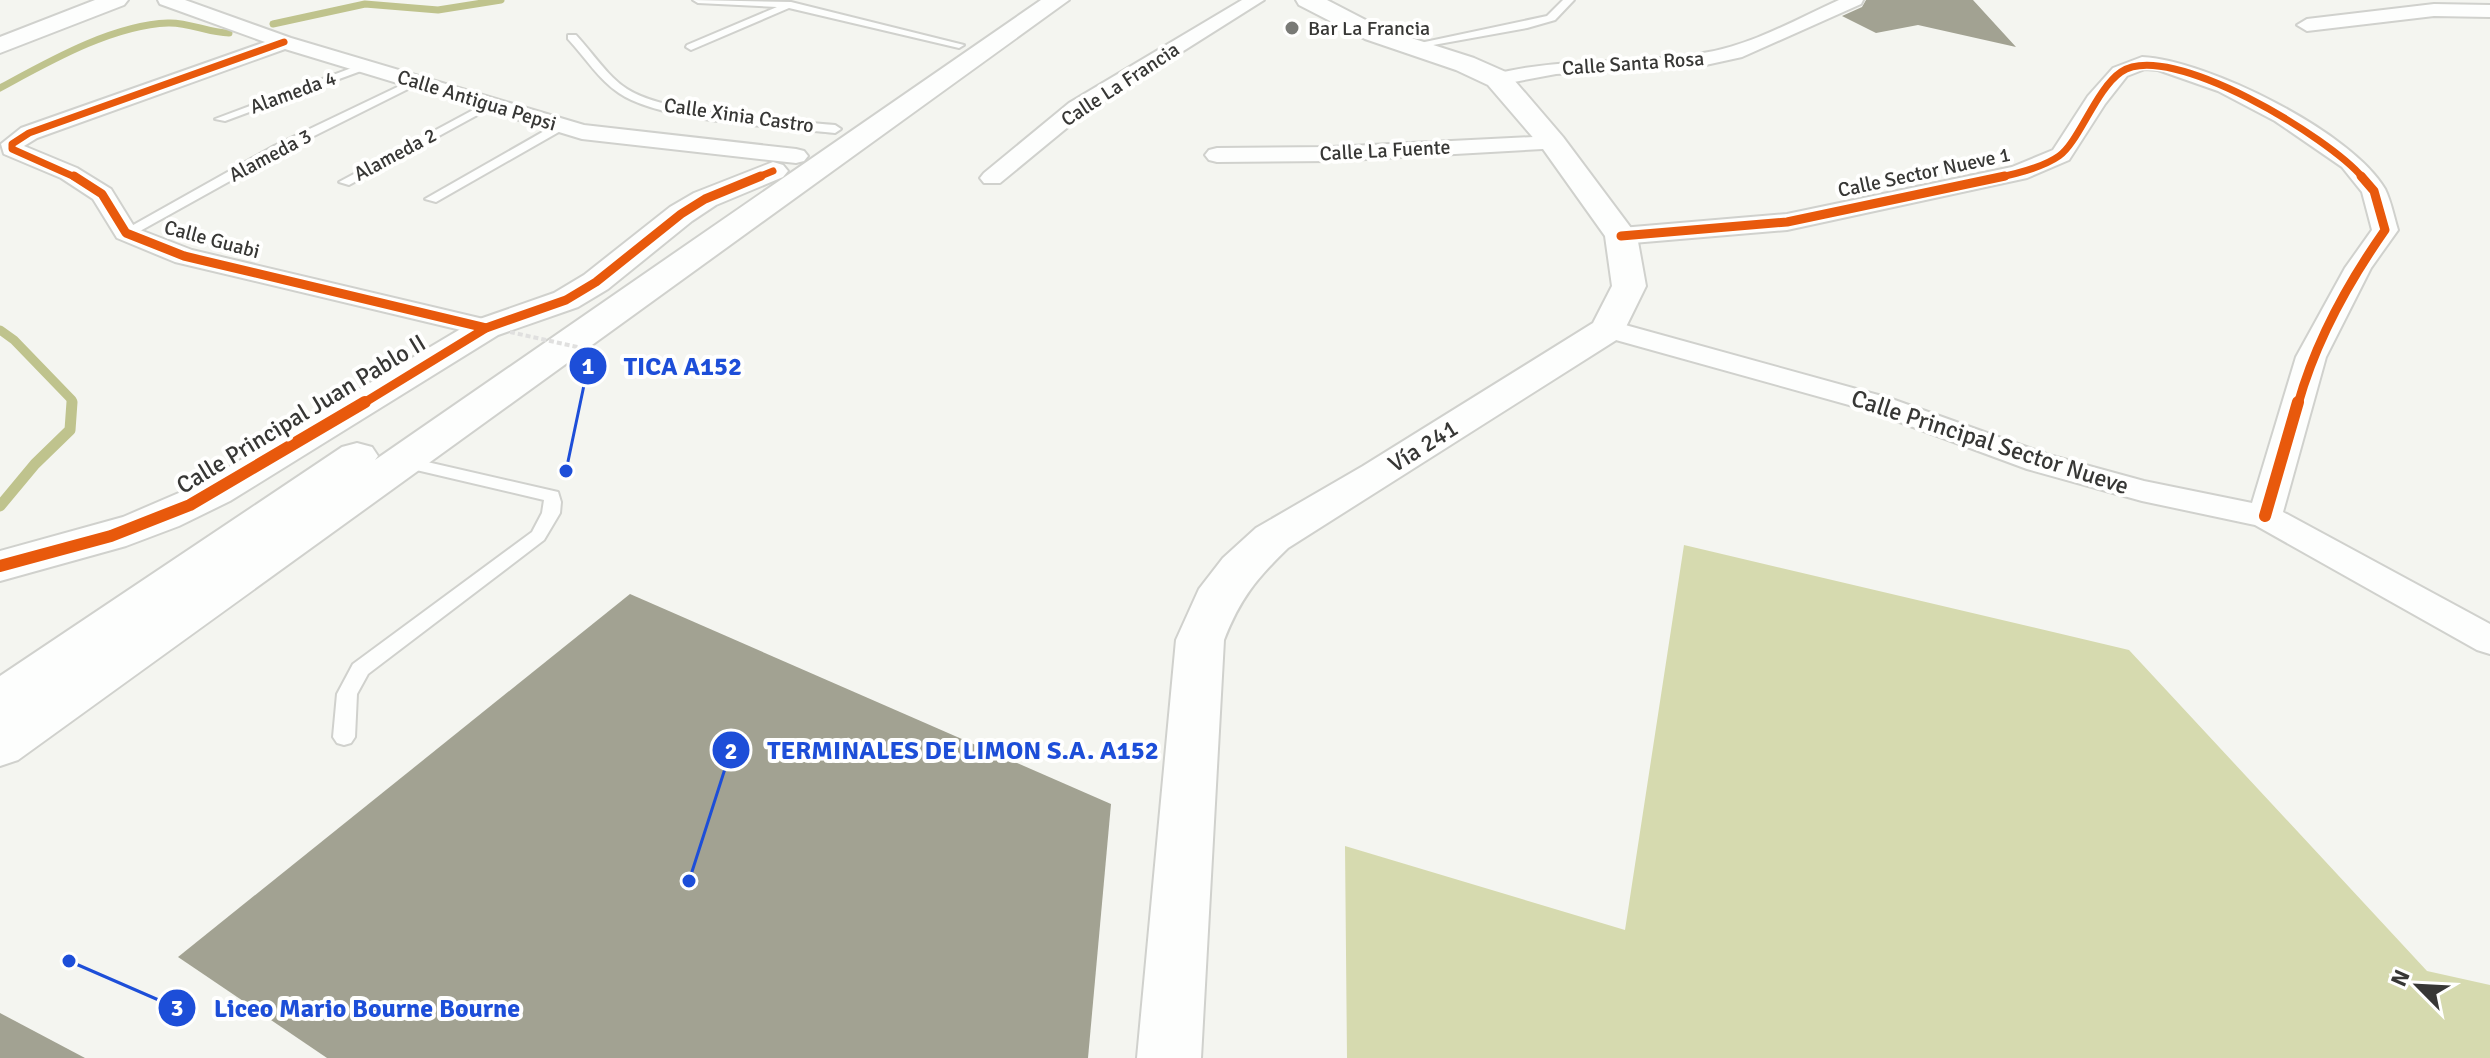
<svg xmlns="http://www.w3.org/2000/svg" width="2490" height="1058" font-family="Signika,sans-serif">
<style>
.forest{fill:#d6daaf}
.lines{fill:none;stroke-linecap:round;stroke-linejoin:round}
.stream-far2{stroke:#bfc38d;stroke-width:7}
.stream-far1{stroke:#bfc38d;stroke-width:9}
.stream{stroke:#bfc38d;stroke-width:11}
.building{fill:#a2a292}
.service-casing{stroke:#d0d1cd;stroke-width:4}
.minor-casing{stroke:#d0d1cd;stroke-width:4}
.tertiary-casing{stroke:#d0d1cd;stroke-width:4}
.secondary-casing{stroke:#d0d1cd;stroke-width:4}
.trunk-casing{stroke:#d0d1cd;stroke-width:4}
.service{fill:#fdfefd;fill-rule:evenodd}
.minor{fill:#fdfefd;fill-rule:evenodd}
.tertiary{fill:#fdfefd;fill-rule:evenodd}
.secondary{fill:#fdfefd;fill-rule:evenodd}
.trunk{fill:#fdfefd;fill-rule:evenodd}
.path-bridge{stroke:#e0e0df;stroke-width:4;stroke-dasharray:5 3;stroke-linecap:butt}
.cycleway-far2-casing{stroke:#fffffe;stroke-width:10}
.cycleway-far1-casing{stroke:#fffffe;stroke-width:13}
.cycleway-casing{stroke:#fffffe;stroke-width:17}
.cycleway-far2{stroke:#e8590c;stroke-width:7}
.cycleway-far1{stroke:#e8590c;stroke-width:9}
.cycleway{stroke:#e8590c;stroke-width:12}
.poi-dot{fill:#797a76;stroke:#fffffe;stroke-width:3}
.labels{text-anchor:middle;stroke-width:8;stroke-linejoin:round;paint-order:stroke}
.far-poi-label{font-size:20px;fill:#373735;stroke:#fffffe;text-anchor:start}
.far-street-label{font-size:20px;fill:#373735;stroke:#fffffe}
.street-label{font-size:24px;fill:#373735;stroke:#fffffe}
.leader{fill:none;stroke:#1d4ed8;stroke-width:3}
.callout-dot{fill:#1d4ed8;stroke:#fffffe;stroke-width:3}
.mark-label{font-size:24px;text-anchor:middle;font-weight:bold;fill:#fff}
.callout-label{font-size:26px;text-anchor:middle;font-weight:bold;fill:#1d4ed8;stroke:#fffffe;stroke-width:8;stroke-linejoin:round;paint-order:stroke}
</style>
<rect width="100%" height="100%" fill="#f4f5f0"/>
<polygon class="forest" points="1684,545 2129,650 2427,971 2490,985 2490,1058 1347,1058 1345,846 1625,930"/>
<g class="lines">
<g class="stream-far2">
<polyline points="273,24 365,4 438,10 501,0"/>
<path d="M0,88C48,62 112,25 168,23C189,22 208,33 229,33"/>
</g>
<polyline class="stream-far1" points="0,330 14,340 72,400 72,404"/>
<polyline class="stream" points="0,506 35,464 70,430 72,402"/>
</g>
<g class="building">
<polygon points="1866,0 1973,0 2016,47 1918,25 1876,33 1842,16 1862,7"/>
<polygon points="630,594 1111,804 1088,1058 327,1058 178,957"/>
<polygon points="0,1013 85,1058 0,1058"/>
</g>
<g class="lines">
<defs>
<g id="service">
<polygon points="693,0 791,2 964,45 959,48 789,8 691,50 686,47 687,45 777,7 698,3"/>
<polygon points="1563,0 1574,0 1555,20 1527,28 1411,49 1406,46 1547,16"/>
<path d="M568,35H576C592,52 607,76 627,89C670,116 783,120 835,125L841,129L835,133C781,127 661,122 619,93C599,80 585,57 568,39Z"/>
<polygon points="365,63 370,66 369,68 225,121 215,119"/>
<polygon points="412,80 422,82 282,152 131,236 121,236 119,233 274,146"/>
<polygon points="488,102 494,105 492,107 349,185 339,182"/>
<polygon points="560,122 566,126 564,129 436,202 425,199"/>
<polygon points="401,456 558,492 561,502 560,513 544,540 368,674 357,694 355,737 351,743 344,745 337,743 333,737 337,694 353,664 532,532 542,513 544,500 395,465 393,461 395,457"/>
</g>
<g id="minor">
<polygon points="158,0 185,0 291,38 584,125 796,149 804,151 808,156 804,161 796,163 582,139 285,49 37,138 24,146 77,168 111,189 135,228 192,250 496,322 500,328 496,334 486,336 175,262 117,238 93,199 61,178 4,154 1,144 21,128 265,42 160,4"/>
<polygon points="1242,0 1264,0 1085,113 1000,183 984,183 980,178 984,173 1069,103"/>
<path d="M1839,0H1863L1861,4L1742,57L1701,66L1556,74L1498,85L1488,79L1491,75C1564,56 1632,65 1703,53C1750,46 1795,20 1839,0Z"/>
<polygon points="2434,4 2490,5 2490,17 2434,16 2307,31 2297,25 2307,19"/>
<path d="M2142,57C2207,60 2352,132 2385,189C2391,201 2394,217 2398,230L2371,268L2326,357L2283,512L2490,624V654L2477,650L2255,525L2142,501L2027,469L1867,410L1598,335L1594,329L1598,323L1608,321L1618,323L1889,398L2049,455L2144,481L2252,503L2296,357L2345,268L2372,230L2362,192L2342,167L2275,121L2218,91L2158,70L2145,69L2127,76L2105,104L2069,160L2027,178L1787,230L1621,244L1612,241L1608,236L1612,231L1621,228L1787,214L2012,167L2053,150L2088,96L2113,68Z"/>
<polygon points="1553,136 1561,138 1564,143 1561,148 1331,161 1217,162 1209,160 1205,155 1209,150 1217,148 1331,147"/>
</g>
<g id="tertiary">
<polygon points="95,0 128,0 124,5 0,53 0,37"/>
<polygon points="773,162 783,165 788,171 783,177 716,205 692,221 608,289 578,307 498,335 230,501 179,526 126,546 0,581 0,551 123,517 202,483 474,321 554,293 584,275 670,207 694,193"/>
</g>
<path id="secondary" d="M1296,0H1327L1383,29L1474,58L1508,73L1563,137L1637,236L1646,286L1621,337L1288,548C1256,579 1240,599 1224,640L1201,1058H1137L1176,640L1199,589L1223,558L1256,528L1363,466L1593,323L1612,286L1605,236L1543,149L1488,85L1456,70L1365,39L1299,5Z"/>
<polygon id="trunk" points="1041,0 1069,0 18,760 0,766 0,676 342,447 357,443 372,447 378,456 375,460"/>
</defs>
<use href="#service" class="service-casing"/>
<use href="#minor" class="minor-casing"/>
<use href="#tertiary" class="tertiary-casing"/>
<use href="#secondary" class="secondary-casing"/>
<use href="#trunk" class="trunk-casing"/>
<use href="#service" class="service"/>
<use href="#minor" class="minor"/>
<use href="#tertiary" class="tertiary"/>
<use href="#secondary" class="secondary"/>
<use href="#trunk" class="trunk"/>
<polyline class="path-bridge" points="510,332 595,351"/>
<defs>
<g id="cycleway-far2">
<polyline points="77,178 12,149 12,144 29,133 284,42"/>
<polyline points="756,178 773,171"/>
<path d="M1996,178C2016,174 2042,168 2059,156C2079,142 2096,89 2121,72C2169,39 2330,138 2363,178"/>
</g>
<g id="cycleway-far1">
<polyline points="74,176 102,194 126,233 184,256 486,328"/>
<polyline points="1621,236 1787,222 2005,176"/>
<polyline points="362,404 486,328 566,300 596,282 681,214 705,199 761,176"/>
<path d="M2298,404C2316,340 2347,284 2385,230L2374,191L2361,176"/>
</g>
<g id="cycleway">
<polyline points="2265,516 2298,402"/>
<polyline points="0,566 111,536 190,505 365,402"/>
</g>
</defs>
<use href="#cycleway-far2" class="cycleway-far2-casing"/>
<use href="#cycleway-far1" class="cycleway-far1-casing"/>
<use href="#cycleway" class="cycleway-casing"/>
<use href="#cycleway-far2" class="cycleway-far2"/>
<use href="#cycleway-far1" class="cycleway-far1"/>
<use href="#cycleway" class="cycleway"/>
</g>
<circle class="poi-dot" cx="1292" cy="28" r="8"/>
<g class="labels">
<g class="far-poi-label">
<text x="1308" y="35">Bar La Francia</text>
</g>
<g class="far-street-label">
<text transform="translate(1633 63) rotate(-4)" y="7">Calle Santa Rosa</text>
<text transform="translate(1120 84) rotate(-33)" y="7">Calle La Francia</text>
<text transform="translate(293 92) rotate(-20)" y="7">Alameda 4</text>
<text transform="translate(477 100) rotate(17)" y="7">Calle Antigua Pepsi</text>
<text transform="translate(739 115) rotate(8)" y="7">Calle Xinia Castro</text>
<text transform="translate(1385 150) rotate(-3)" y="7">Calle La Fuente</text>
<text transform="translate(395 154) rotate(-28)" y="7">Alameda 2</text>
<text transform="translate(270 155) rotate(-28)" y="7">Alameda 3</text>
<text transform="translate(1924 172) rotate(-12)" y="7">Calle Sector Nueve 1</text>
<text transform="translate(212 239) rotate(15)" y="7">Calle Guabi</text>
</g>
<g class="street-label">
<text transform="translate(301 414) rotate(-31)" y="8">Calle Principal Juan Pablo II</text>
<text transform="translate(1990 442) rotate(18)" y="8">Calle Principal Sector Nueve</text>
<text transform="translate(1423 446) rotate(-32)" y="8">Vía 241</text>
</g>
</g>
<path class="leader" d="M566 471L588 366M689 881L731 750M69 961L177 1008"/>
<g class="callout-dot">
<circle cx="566" cy="471" r="8"/>
<circle cx="689" cy="881" r="8"/>
<circle cx="69" cy="961" r="8"/>
<circle cx="588" cy="366" r="20"/>
<circle cx="731" cy="750" r="20"/>
<circle cx="177" cy="1008" r="20"/>
</g>
<g class="mark-label">
<text x="588" y="374">1</text>
<text x="731" y="759">2</text>
<text x="177" y="1016">3</text>
</g>
<g class="callout-label">
<text x="683" y="375">TICA A152</text>
<text x="963" y="759">TERMINALES DE LIMON S.A. A152</text>
<text x="367" y="1017">Liceo Mario Bourne Bourne</text>
</g>
<g transform="translate(2418 986) rotate(294)" stroke="#fffffe" stroke-width="6" paint-order="stroke">
<path d="M0-6L14 30L0 20L-14 30Z" fill="#373735"/>
<text y="-12" font-size="22" font-weight="bold" text-anchor="middle" fill="#373735">N</text>
</g>
</svg>
